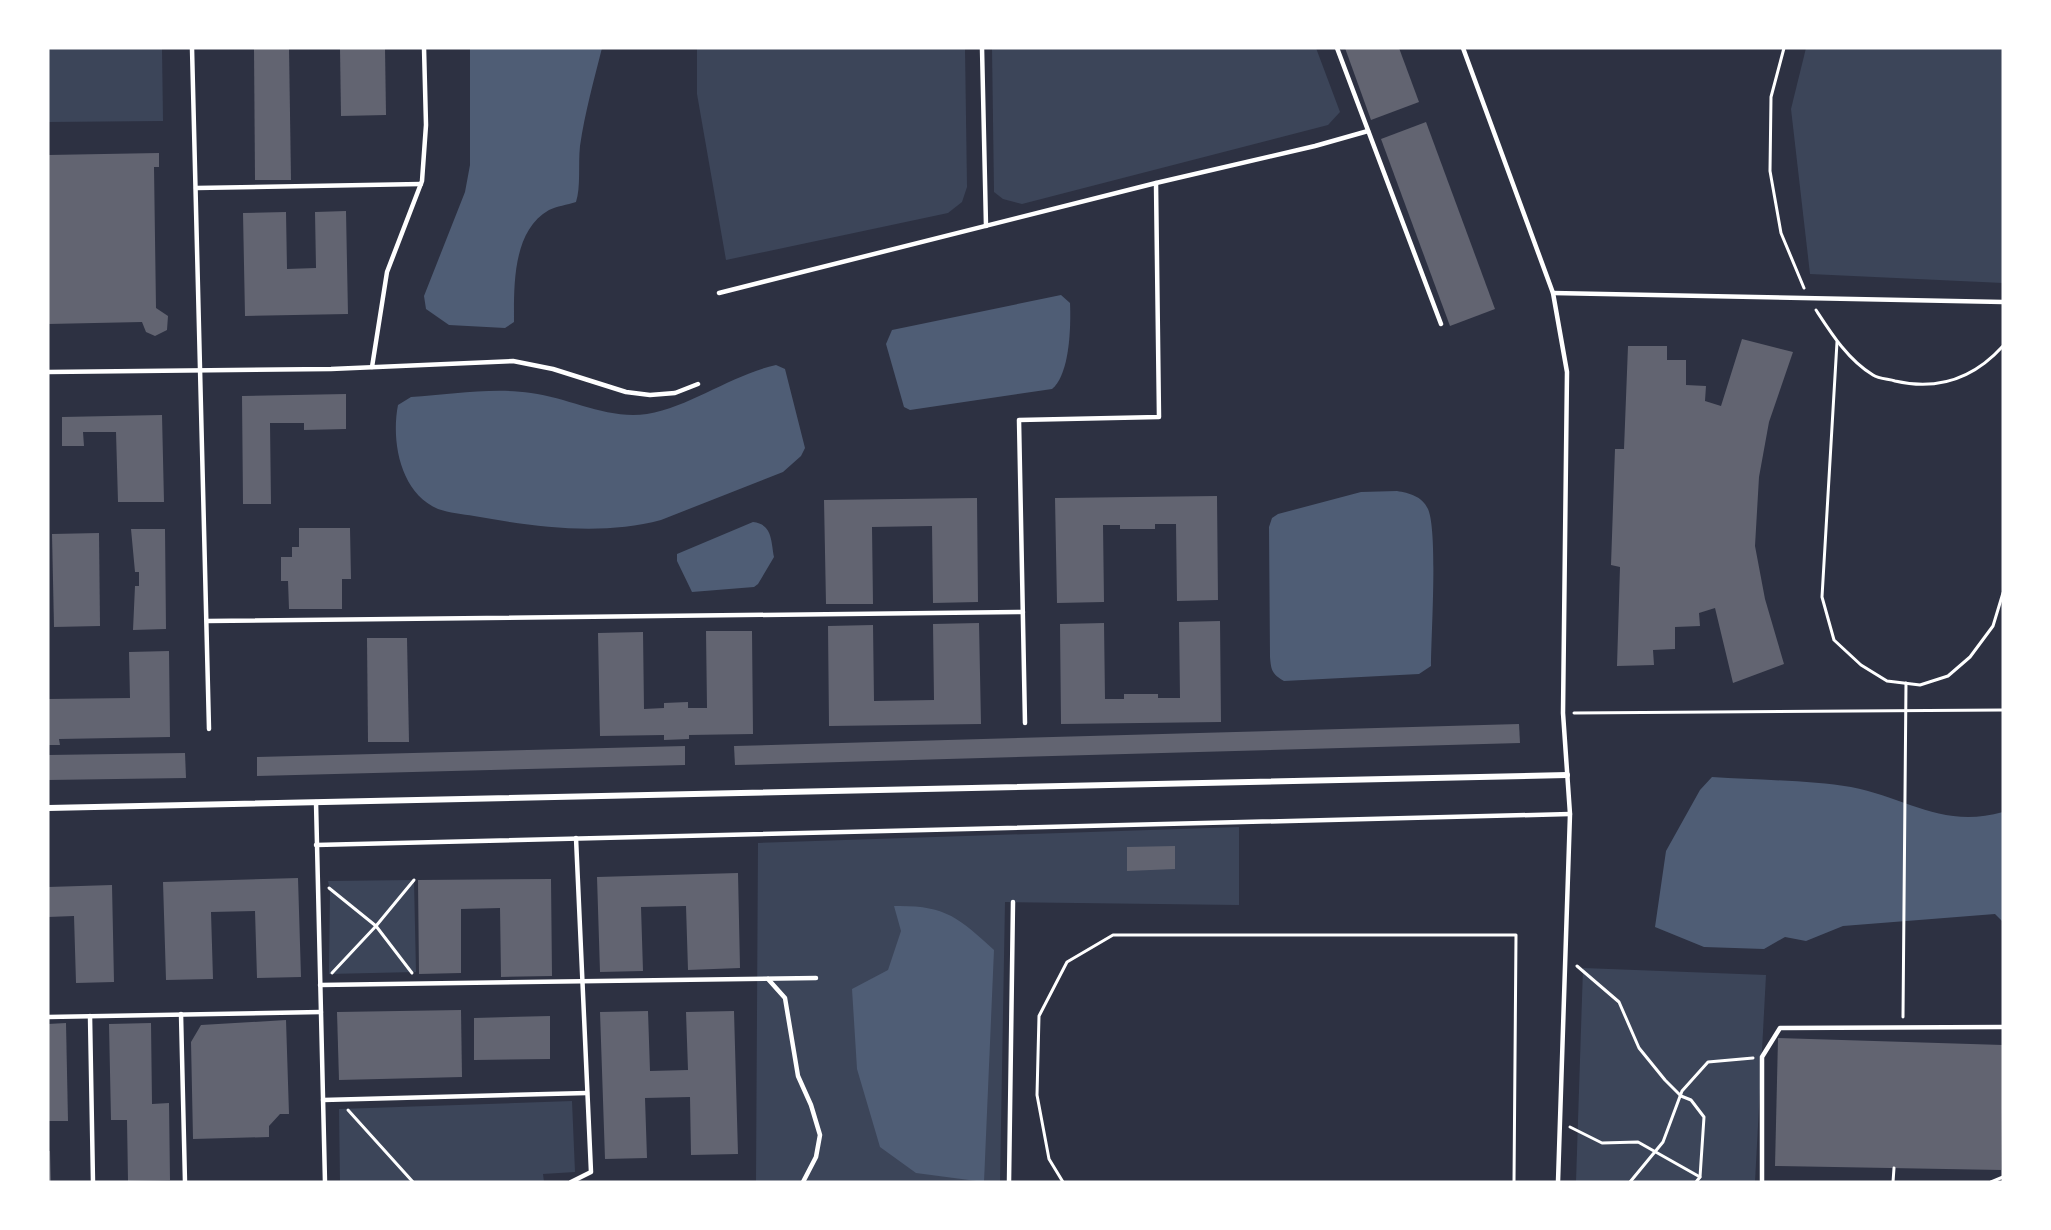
<svg xmlns="http://www.w3.org/2000/svg" width="2051" height="1230" font-family="'DejaVu Sans',sans-serif">
<style>
.green{fill:#3c4559}
.water{fill:#4f5d75}
.building{fill:#626471}
.lines{fill:none;stroke-linecap:round;stroke-linejoin:round}
.path{stroke:#fff;stroke-width:3}
.service{stroke:#fff;stroke-width:4.5}
.minor{stroke:#fff;stroke-width:6}
</style>
<rect width="100%" height="100%" fill="#2d3142"/>
<g class="green">
<polygon points="48,48 162,48 163,121 48,122"/>
<polygon points="697,48 965,48 967,187 962,202 948,213 726,260 697,94"/>
<polygon points="992,48 1316,48 1340,112 1328,125 1022,204 1003,199 994,192"/>
<polygon points="1806,48 2003,48 2003,283 1810,274 1791,109"/>
<polygon points="1239,827 1239,905 1005,902 1000,1182 756,1182 758,843"/>
<polygon points="414,880 416,972 329,974 330,890 328,881"/>
<polygon points="1583,968 1766,975 1755,1182 1576,1182"/>
<polygon points="572,1101 575,1172 543,1174 544,1182 340,1182 339,1109"/>
</g>
<g class="water">
<path d="M470,48H602C594,80 585,112 580,146C578,164 581,187 576,202C567,205 557,206 549,210C512,231 514,287 514,322L505,328L449,325L426,309L424,296L465,192L470,165Z"/>
<path d="M1061,295L1070,303C1071,326 1070,374 1052,389L910,410L904,407L886,344L892,330Z"/>
<path d="M776,365L785,369L805,448L801,456L783,472L661,520C601,536 535,527 474,516C463,514 449,513 438,509C400,493 391,441 398,405L411,397C450,395 492,387 531,393C570,398 608,420 647,414C692,406 731,375 776,365Z"/>
<path d="M1397,491C1409,493 1422,496 1428,509C1438,532 1431,635 1431,666L1419,674L1284,681C1272,674 1271,670 1270,657L1269,527L1272,518L1278,514L1361,492Z"/>
<path d="M753,522C772,524 771,540 774,557L758,584L754,587L692,592L677,561V554Z"/>
<path d="M1712,777C1755,780 1810,780 1851,787C1907,798 1943,829 2003,812V922L1995,914L1843,926L1806,941L1785,937L1764,949L1704,947L1655,927L1666,851L1700,790Z"/>
<path d="M894,906C945,905 958,917 994,950L984,1182L916,1173L880,1147L857,1069L852,989L888,970L901,931Z"/>
</g>
<g class="building">
<polygon points="254,48 289,48 291,180 255,180"/>
<polygon points="340,48 385,48 386,115 341,116"/>
<polygon points="1345,48 1399,48 1419,102 1371,120"/>
<polygon points="1426,122 1495,309 1450,326 1381,139"/>
<polygon points="159,153 159,167 154,167 156,308 168,316 167,330 155,336 146,332 142,322 48,324 48,155"/>
<polygon points="346,211 348,314 245,316 243,213 286,212 287,269 316,268 315,212"/>
<polygon points="1742,339 1793,352 1769,422 1759,477 1755,546 1765,599 1784,664 1733,683 1715,608 1699,613 1700,626 1675,627 1675,649 1653,650 1654,665 1617,666 1620,567 1611,565 1615,449 1624,449 1628,346 1667,346 1667,360 1686,360 1686,385 1706,386 1705,401 1721,406"/>
<polygon points="346,394 346,429 304,430 304,423 270,423 271,504 243,504 242,396"/>
<polygon points="162,415 164,502 118,502 116,432 83,432 84,446 62,446 62,417"/>
<polygon points="1217,496 1218,600 1177,601 1176,524 1155,524 1155,529 1120,529 1120,525 1103,525 1104,602 1057,603 1055,498"/>
<polygon points="977,498 978,602 933,603 932,526 872,527 873,604 826,604 824,500"/>
<polygon points="299,528 350,528 351,579 342,579 342,609 289,609 288,581 281,581 281,557 292,557 292,547 299,547"/>
<polygon points="131,529 165,529 166,629 133,630 135,586 139,586 139,572 135,572"/>
<polygon points="99,533 100,626 54,627 52,534"/>
<polygon points="1220,621 1221,722 1061,724 1060,624 1104,623 1105,699 1124,699 1124,694 1158,694 1158,698 1180,698 1179,622"/>
<polygon points="979,623 981,724 829,726 828,626 873,625 874,701 934,700 933,624"/>
<polygon points="706,631 752,631 753,734 689,735 689,739 664,740 664,735 600,736 598,633 643,632 644,709 664,708 664,703 688,702 688,708 707,708"/>
<polygon points="367,638 407,638 409,742 368,742"/>
<polygon points="169,651 170,737 59,739 60,745 48,745 48,699 130,698 129,652"/>
<polygon points="1519,724 1520,743 735,765 734,746"/>
<polygon points="685,746 685,765 257,776 257,757"/>
<polygon points="185,753 186,778 48,780 48,755"/>
<polygon points="1175,846 1175,869 1127,871 1127,847"/>
<polygon points="738,873 740,968 688,970 686,906 641,907 643,971 600,972 597,877"/>
<polygon points="298,878 301,977 257,978 255,911 211,912 213,979 166,980 163,882"/>
<polygon points="551,879 552,976 501,977 500,908 461,909 461,973 419,974 418,880"/>
<polygon points="112,885 114,982 76,983 74,916 48,917 48,887"/>
<polygon points="461,1010 462,1077 339,1080 337,1012"/>
<polygon points="648,1011 650,1071 688,1070 686,1012 734,1011 738,1154 691,1155 690,1097 645,1098 647,1158 605,1159 600,1012"/>
<polygon points="550,1016 550,1059 474,1060 474,1018"/>
<polygon points="286,1020 289,1114 280,1114 269,1126 269,1137 193,1139 191,1042 201,1025"/>
<polygon points="66,1023 68,1121 48,1121 48,1024"/>
<polygon points="151,1023 152,1104 169,1103 170,1180 128,1181 127,1120 111,1120 109,1024"/>
<polygon points="1778,1038 2003,1045 2001,1170 1775,1166"/>
<polygon points="48,1151 50,1151 51,1182 48,1182"/>
</g>
<g class="lines">
<g class="path">
<polyline points="1784,48 1771,97 1770,171 1781,233 1804,288"/>
<path d="M1816,310C1831,333 1848,360 1873,375C1879,379 1889,379 1895,381C1938,391 1974,378 2003,346"/>
<polyline points="1837,342 1822,597 1834,640 1861,665 1887,681 1920,685 1948,676 1970,657 1993,626 2003,593"/>
<polyline points="1574,713 2003,710"/>
<polyline points="329,888 376,926 412,973"/>
<polyline points="1577,966 1619,1002 1639,1048 1665,1080 1681,1096 1691,1100 1704,1117 1700,1177 1696,1182"/>
<polyline points="332,973 376,926 414,880"/>
<polyline points="1903,1017 1906,683"/>
<polyline points="348,1110 413,1182"/>
<polyline points="1570,1127 1602,1143 1638,1142 1700,1177"/>
<polyline points="1063,1182 1049,1159 1037,1095 1039,1016 1067,962 1113,935 1516,935 1514,1182"/>
<polyline points="1630,1182 1663,1142 1682,1091 1708,1062 1753,1058"/>
<polyline points="1893,1182 1894,1168"/>
<polyline points="1991,1182 2003,1177"/>
</g>
<g class="service">
<polyline points="192,48 209,729"/>
<polyline points="982,48 986,226"/>
<polyline points="1337,48 1441,324"/>
<polyline points="1463,48 1553,293 1567,372 1563,713 1570,814 1558,1182"/>
<polyline points="196,188 421,184"/>
<polyline points="719,293 1156,183 1315,146 1368,131"/>
<polyline points="1553,293 2003,302"/>
<polyline points="372,367 387,272 422,181 426,125 424,48"/>
<polyline points="48,372 331,369 513,361 553,369 626,392 650,395 675,393 698,384"/>
<polyline points="207,621 1023,612"/>
<polyline points="1025,723 1019,420 1159,417 1156,183"/>
<polyline points="316,802 325,1182"/>
<polyline points="316,845 1570,814"/>
<polyline points="768,979 785,998 798,1076 811,1105 820,1135 816,1157 803,1182"/>
<polyline points="320,985 816,978"/>
<polyline points="181,1014 185,1182"/>
<polyline points="90,1016 93,1182"/>
<polyline points="48,1017 321,1012"/>
<polyline points="323,1100 587,1093"/>
<polyline points="571,1182 591,1172 576,838"/>
<polyline points="1009,1182 1013,902"/>
<polyline points="1762,1182 1762,1057 1780,1028 2003,1027"/>
</g>
<polyline class="minor" points="48,808 1567,775"/>
</g>
<rect width="2051" height="1230" fill="none" stroke="#ffffff" stroke-width="99"/>
</svg>
